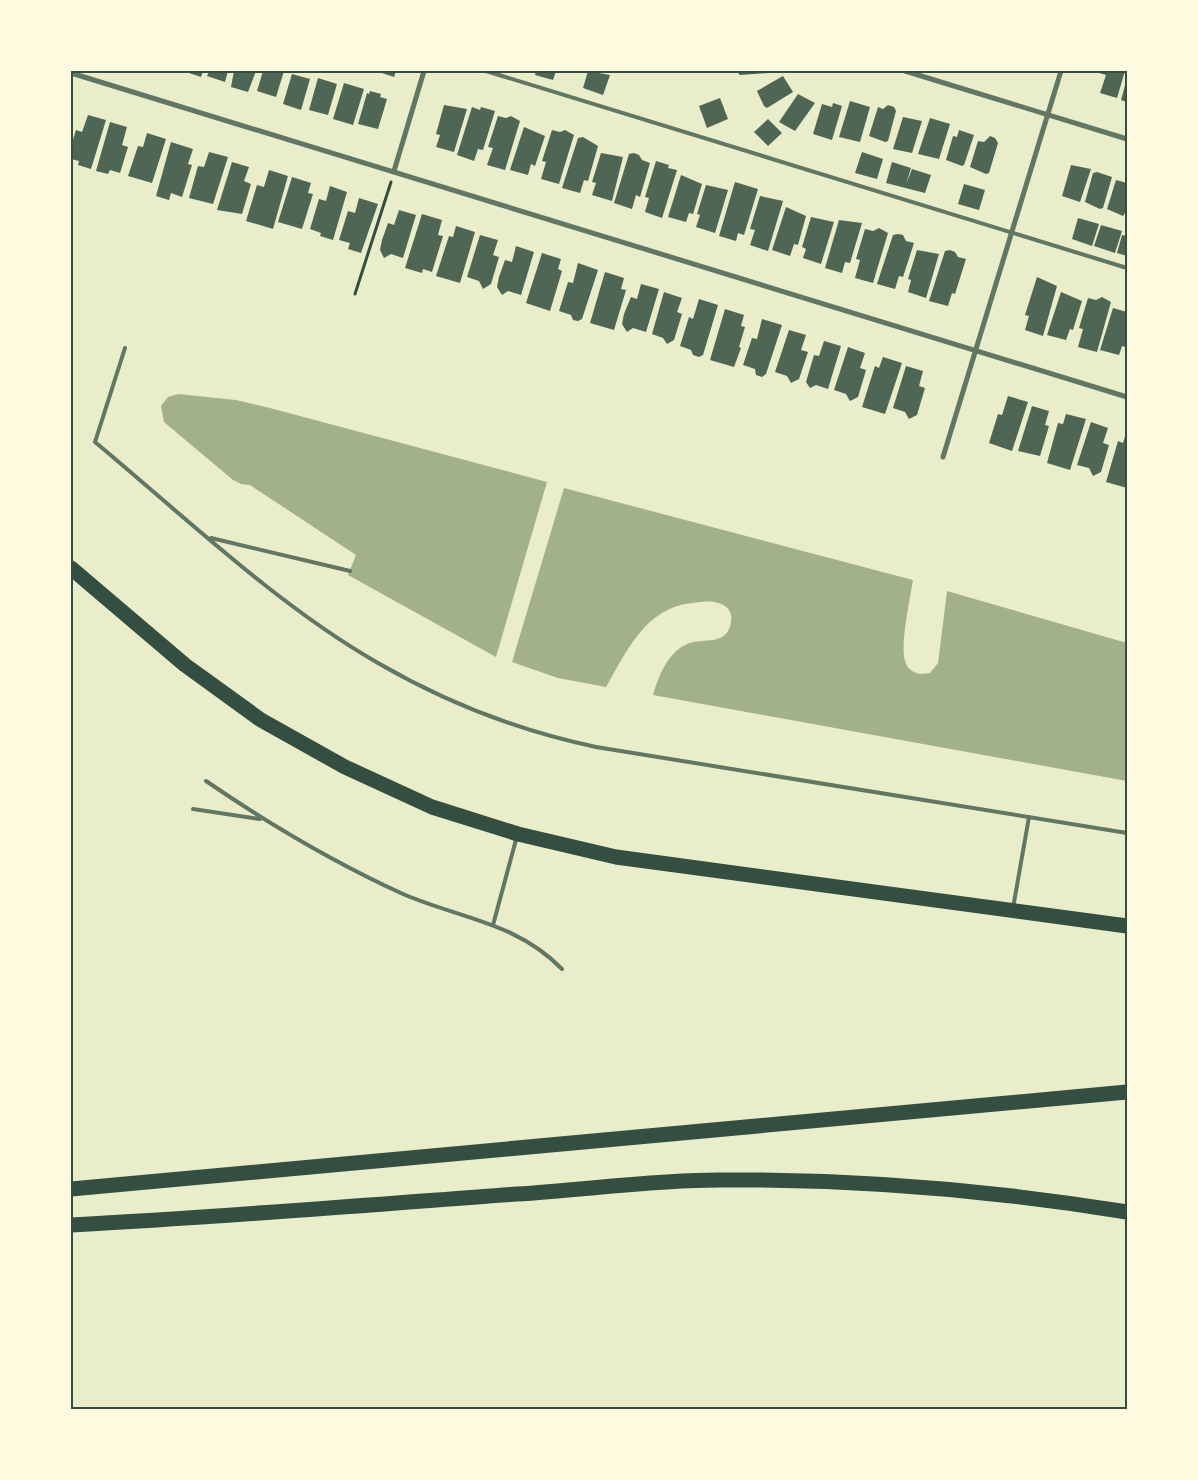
<svg xmlns="http://www.w3.org/2000/svg" width="1198" height="1480" font-family="'Space Grotesk',sans-serif">
<style>
.water{fill:#a3b18a}
.building{fill:#4f6655}
.lines{fill:none;stroke-linecap:round;stroke-linejoin:round}
.path{stroke:#344e41;stroke-width:3}
.service{stroke:#617663;stroke-width:4}
.minor{stroke:#617663;stroke-width:5}
.motorway{stroke:#344e41;stroke-width:15}
.neatline{fill:none;stroke:#344e41;stroke-width:2}
</style>
<rect width="100%" height="100%" fill="#e9edc9"/>
<g class="water">
<polygon points="178,394 236,400 266,407 547,482 496,657 348,575 356,555 250,485 241,484 233,480 164,422 161,406 168,397"/>
<path d="M564,488L913,580C910,599 900,645 905,661C909,674 920,675 930,673L938,663L947,591L1127,643V781L653,695C658,678 667,654 685,645C703,636 727,648 731,622C733,612 727,605 718,603C709,600 701,602 692,603C645,608 627,651 606,687L558,678L512,662Z"/>
</g>
<g class="building">
<polygon points="183,71 203,71 201,77"/>
<polygon points="209,71 228,71 225,82 207,76"/>
<polygon points="234,71 256,71 248,92 231,87"/>
<polygon points="263,71 284,71 276,97 257,91"/>
<polygon points="376,71 396,71 394,77"/>
<polygon points="536,71 556,71 553,80 535,75"/>
<polygon points="588,71 610,75 603,95 583,88"/>
<polygon points="736,71 769,71 769,73 740,75"/>
<polygon points="1099,71 1125,71 1117,98 1100,93 1106,75 1099,73"/>
<polygon points="292,74 310,79 301,110 283,104"/>
<polygon points="783,76 793,92 767,108 764,106 757,91"/>
<polygon points="318,78 337,84 328,115 309,110"/>
<polygon points="1126,82 1127,82 1127,102 1121,100"/>
<polygon points="344,83 364,89 353,125 333,119"/>
<polygon points="370,91 381,94 380,97 387,99 378,129 358,124 367,93 369,94"/>
<polygon points="798,94 815,103 795,131 779,122"/>
<polygon points="720,98 728,119 707,128 699,106"/>
<polygon points="850,101 870,107 860,142 839,137"/>
<polygon points="833,103 842,106 832,140 813,134 822,104 832,107"/>
<polygon points="444,105 467,109 454,152 436,147 440,135 436,134"/>
<polygon points="888,105 894,107 896,111 888,141 885,142 869,136 878,107 883,109"/>
<polygon points="472,107 480,110 481,107 495,111 483,150 478,149 474,161 457,155"/>
<polygon points="88,115 106,120 91,169 78,165 79,161 71,159 71,146 76,130 82,132"/>
<polygon points="498,116 506,118 511,116 520,121 505,170 487,165 493,148 488,147"/>
<polygon points="903,117 922,121 912,153 893,149"/>
<polygon points="930,118 950,124 939,159 918,154"/>
<polygon points="768,119 782,133 768,146 754,132"/>
<polygon points="110,122 127,127 122,145 128,147 120,173 110,170 108,174 96,171"/>
<polygon points="524,127 545,136 535,166 531,164 528,175 510,170"/>
<polygon points="552,130 560,132 565,130 574,135 559,184 541,179 546,162 542,161"/>
<polygon points="959,130 974,135 964,165 962,166 946,160 953,136 957,137"/>
<polygon points="147,133 166,139 152,183 128,176 138,146 143,147"/>
<polygon points="990,136 995,138 998,143 989,173 986,174 970,167 978,141 984,142"/>
<polygon points="583,137 598,146 588,181 584,180 580,193 562,188 578,138"/>
<polygon points="171,142 193,149 188,164 192,165 182,197 171,193 169,200 156,196"/>
<polygon points="209,152 228,157 213,204 189,198 198,166 204,167"/>
<polygon points="862,152 883,159 877,179 855,173"/>
<polygon points="601,153 623,157 612,201 592,195 596,183 592,182"/>
<polygon points="634,153 639,155 642,160 650,163 640,197 636,195 632,209 614,203 629,154"/>
<polygon points="656,161 669,165 668,168 677,170 662,218 645,212 649,198 645,197"/>
<polygon points="232,162 249,167 244,181 251,184 242,214 217,210"/>
<polygon points="892,162 911,168 906,184 912,169 931,175 925,193 886,183"/>
<polygon points="1071,165 1091,169 1080,202 1062,196"/>
<polygon points="269,170 288,176 273,229 246,221 257,185 264,187"/>
<polygon points="1097,172 1112,177 1103,208 1100,209 1085,202 1093,173"/>
<polygon points="681,175 702,184 693,214 689,213 686,222 668,217"/>
<polygon points="292,177 311,183 308,193 313,194 302,229 278,222"/>
<polygon points="1116,180 1127,183 1127,210 1123,216 1107,209"/>
<polygon points="735,182 758,189 744,235 738,233 736,241 719,236"/>
<polygon points="964,184 985,190 979,210 958,204"/>
<polygon points="706,185 728,190 715,233 696,227 700,215 697,214"/>
<polygon points="330,186 347,192 333,240 320,236 321,233 310,229 319,199 326,201"/>
<polygon points="760,196 783,201 768,251 750,245 755,230 750,229"/>
<polygon points="359,198 378,204 361,253 348,249 350,243 339,240 348,211 355,213"/>
<polygon points="786,207 806,216 798,245 794,244 790,256 772,250"/>
<polygon points="399,210 416,215 403,258 391,254 384,258 380,250 382,240 388,223 394,225"/>
<polygon points="422,214 442,220 438,235 443,236 432,272 423,269 422,273 405,268"/>
<polygon points="811,217 834,222 821,264 803,258 806,249 802,247"/>
<polygon points="1078,218 1099,224 1092,246 1072,239"/>
<polygon points="839,220 862,223 850,263 845,262 842,273 825,268"/>
<polygon points="1101,225 1122,231 1115,253 1094,246"/>
<polygon points="456,226 475,232 460,283 436,276 449,236 453,237"/>
<polygon points="879,228 888,233 873,283 855,278 860,260 856,259 865,229 873,231"/>
<polygon points="898,234 903,235 906,241 914,243 903,277 899,276 895,289 877,284 893,235"/>
<polygon points="480,235 498,240 493,255 499,257 491,284 483,289 479,281 467,277"/>
<polygon points="1122,235 1127,236 1127,256 1117,253"/>
<polygon points="516,246 534,252 521,295 508,291 502,295 497,287 499,277 505,260 512,262"/>
<polygon points="917,250 939,254 926,298 908,292 911,280 908,279"/>
<polygon points="950,250 955,252 958,257 966,259 955,294 952,293 948,306 929,301 945,251"/>
<polygon points="542,253 561,259 558,269 562,271 550,311 526,303"/>
<polygon points="578,263 598,270 582,319 578,321 573,320 571,315 559,311 568,282 573,283"/>
<polygon points="605,272 624,278 621,289 626,290 614,330 590,323"/>
<polygon points="1037,277 1057,286 1043,336 1025,330 1029,316 1025,315"/>
<polygon points="641,284 659,289 646,332 633,328 627,332 622,324 624,314 631,297 637,299"/>
<polygon points="664,292 682,298 677,312 682,314 674,340 667,344 663,338 652,334"/>
<polygon points="1061,292 1082,301 1073,330 1070,329 1066,340 1047,335"/>
<polygon points="1102,297 1111,302 1097,352 1078,347 1083,329 1079,328 1088,298 1096,300"/>
<polygon points="699,299 718,305 703,355 699,357 693,355 691,350 680,346 689,317 693,319"/>
<polygon points="1113,308 1127,312 1127,343 1125,347 1122,346 1119,355 1100,350"/>
<polygon points="725,309 744,315 741,326 745,327 739,347 741,348 734,367 710,360"/>
<polygon points="762,319 782,325 766,374 762,377 756,375 755,369 743,365 752,338 757,339"/>
<polygon points="789,330 806,335 801,350 808,352 799,379 791,383 787,376 775,372"/>
<polygon points="824,341 841,346 828,389 816,385 810,388 806,382 814,355 819,356"/>
<polygon points="848,347 865,353 860,368 866,370 858,397 850,401 846,394 834,390"/>
<polygon points="883,357 902,363 885,414 862,407 875,366 879,368"/>
<polygon points="906,366 923,371 919,386 925,388 917,415 909,419 905,412 893,408"/>
<polygon points="1008,396 1028,402 1012,451 989,443 998,414 1002,415"/>
<polygon points="1032,406 1049,411 1045,425 1049,426 1040,456 1018,451"/>
<polygon points="1066,414 1086,419 1070,470 1047,463 1058,423 1063,424"/>
<polygon points="1091,422 1108,428 1103,443 1109,445 1101,472 1093,476 1089,468 1077,465"/>
<polygon points="1127,430 1127,488 1106,482 1118,441 1123,443"/>
</g>
<g class="lines">
<polyline class="path" points="355,294 391,182"/>
<g class="service">
<polyline points="486,71 1127,268"/>
<path d="M125,348L95,442C184,516 278,606 378,663C447,703 519,731 596,747L1127,833"/>
<polyline points="211,538 350,571"/>
<path d="M206,781C269,824 333,862 403,894C461,919 516,922 562,969"/>
<polyline points="193,809 260,819"/>
<polyline points="1013,908 1029,817"/>
<polyline points="493,925 517,836"/>
</g>
<g class="minor">
<polyline points="905,71 1127,139"/>
<polyline points="71,73 1127,397"/>
<polyline points="394,171 424,71"/>
<polyline points="943,457 1061,71"/>
</g>
<g class="motorway">
<polyline points="71,568 185,665 261,720 345,767 432,807 518,834 616,857 1127,926"/>
<polyline points="71,1189 1127,1092"/>
<path d="M71,1225C220,1217 369,1205 517,1194C583,1190 654,1180 719,1180C856,1179 992,1190 1127,1212"/>
</g>
</g>
<rect width="1198" height="1480" fill="none" stroke="#fefae0" stroke-width="145"/>
<rect x="72" y="72" width="1054" height="1336" class="neatline"/>
</svg>
